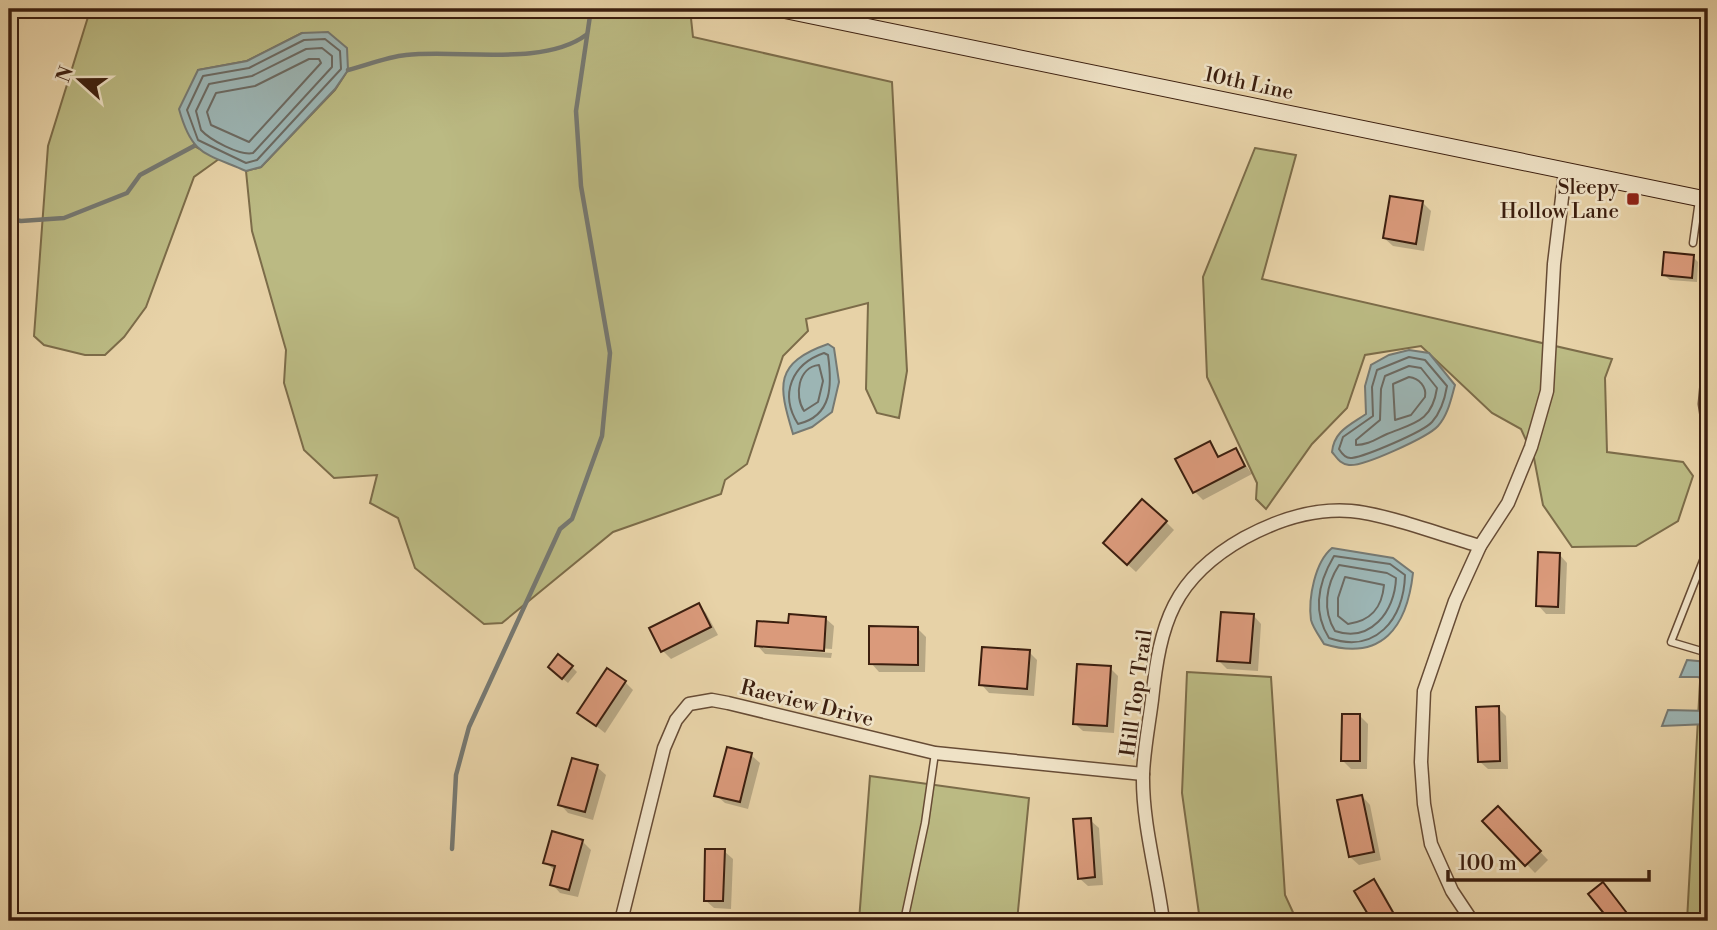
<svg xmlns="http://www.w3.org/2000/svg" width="1717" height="930" font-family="'Libre Bodoni',serif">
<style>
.green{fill:#bbba83;stroke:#7c6c49;stroke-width:2}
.water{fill:#9cb5b4;stroke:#767972;stroke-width:2}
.shadow{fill:#0003}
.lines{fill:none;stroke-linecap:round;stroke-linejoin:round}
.shore{stroke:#6c6a62;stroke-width:2}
.stream{stroke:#767972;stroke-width:4.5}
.building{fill:#da9a7b;stroke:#3c1f0f;stroke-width:2}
.lane-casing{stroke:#674c35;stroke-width:9}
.street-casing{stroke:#674c35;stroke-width:15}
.secondary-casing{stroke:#3c1f0f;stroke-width:18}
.lane{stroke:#efe2c6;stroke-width:6}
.street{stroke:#efe2c6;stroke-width:12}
.secondary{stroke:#efe2c6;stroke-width:16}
.poi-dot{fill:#8f2418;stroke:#efe2c6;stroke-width:2.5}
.labels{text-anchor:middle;stroke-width:5;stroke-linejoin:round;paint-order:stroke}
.street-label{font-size:21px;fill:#3c1f0f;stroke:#efe2c6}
.poi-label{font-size:21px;fill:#3c1f0f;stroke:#efe2c6;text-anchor:end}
</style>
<rect width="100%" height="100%" fill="#e7d2a7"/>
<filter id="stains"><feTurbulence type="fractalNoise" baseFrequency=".00286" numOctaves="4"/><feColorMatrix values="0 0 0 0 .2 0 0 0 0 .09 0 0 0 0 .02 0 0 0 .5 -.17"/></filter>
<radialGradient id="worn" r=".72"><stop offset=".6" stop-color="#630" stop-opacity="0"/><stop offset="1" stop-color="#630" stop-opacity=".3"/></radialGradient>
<g class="green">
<polygon points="105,9 690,9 693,37 892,82 907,371 899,418 877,413 866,389 868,303 806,319 808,331 783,356 747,464 725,480 721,494 613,532 502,623 484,624 415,568 398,518 370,503 377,475 334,478 304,450 284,383 286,350 252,231 246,171 261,167 335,90 348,70 302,33 247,61 198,70 194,146 219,159 194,177 146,307 124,337 105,355 85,355 44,345 34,336 48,146 88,17"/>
<polygon points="1255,148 1296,155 1262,279 1612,359 1605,378 1607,452 1683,462 1693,476 1678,521 1636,546 1572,547 1543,505 1534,458 1521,429 1492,413 1421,346 1365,355 1347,408 1312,444 1266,509 1256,499 1257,483 1207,377 1203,277"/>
<polygon points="1708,535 1708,921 1687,921"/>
<polygon points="1187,672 1271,677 1285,895 1297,921 1200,921 1182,793"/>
<polygon points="870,776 1029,798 1017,921 859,921"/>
</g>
<g class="water">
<path d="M328,32L347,48L348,70L335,89L261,167L246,171C205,153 192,156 179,109L198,70L247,61L302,33Z"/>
<path d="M828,344L834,348L839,382L832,412L812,427L793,434C778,385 774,363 828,344Z"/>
<path d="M1409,350L1429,353L1455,385C1451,399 1448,415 1438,426C1428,437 1363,467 1349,465C1340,464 1337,458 1332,452C1334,431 1350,425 1366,414L1365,386L1371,365L1389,355Z"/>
<path d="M1332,548L1393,558L1413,573C1407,627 1382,662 1324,644C1320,637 1313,628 1311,620C1308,598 1315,562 1332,548Z"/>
<polygon points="1687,660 1708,662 1708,681 1698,677 1680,677"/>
<polygon points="1668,710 1708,711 1708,724 1662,726"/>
</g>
<g class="shadow">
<polygon points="1423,203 1431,211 1424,251 1393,246 1384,238"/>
<polygon points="1693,257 1698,262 1697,282 1670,280 1664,275"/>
<polygon points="1209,443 1221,458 1235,450 1252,474 1203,500 1195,492"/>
<polygon points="1166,522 1174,530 1136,572 1113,551"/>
<polygon points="1559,554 1567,563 1565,614 1546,614 1538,605"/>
<polygon points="698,605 706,613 718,635 671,659 663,651"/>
<polygon points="1253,615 1261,624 1258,671 1227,669 1219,661"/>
<polygon points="825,618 834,626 832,649 763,645 763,648 832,653 831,658 765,654 757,645"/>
<polygon points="917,628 926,637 925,672 879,672 871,663"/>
<polygon points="1029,652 1037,660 1034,696 989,693 981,684"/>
<polygon points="572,667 577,672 568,683 555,672"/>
<polygon points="1110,668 1118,676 1114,733 1083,731 1074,723"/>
<polygon points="625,682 633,690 605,733 580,713"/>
<polygon points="1498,708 1506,716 1508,769 1488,769 1479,761"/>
<polygon points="1360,716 1368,724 1367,769 1351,769 1342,760"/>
<polygon points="751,755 760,763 748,809 725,803 716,795"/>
<polygon points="597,767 606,775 593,820 568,813 560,804"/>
<polygon points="1362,796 1370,805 1381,860 1359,865 1350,857"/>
<polygon points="1498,808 1548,860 1535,873 1485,821"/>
<polygon points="1090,820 1099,828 1103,885 1088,886 1079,878"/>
<polygon points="553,833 583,842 591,850 578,897 560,893 552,884 555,871 545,862"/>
<polygon points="724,851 733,859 731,909 714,908 705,900"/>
<polygon points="1374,882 1382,890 1399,921 1373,921 1357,892"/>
</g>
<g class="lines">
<g class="shore">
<polygon points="325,39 340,51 341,69 257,160 246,163 198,140 187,110 203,76 249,68 304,40"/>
<path d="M322,48L332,56V67L253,153C240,156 210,140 201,130L196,111L209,84L252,76L306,49Z"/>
<polygon points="309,59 319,59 321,63 249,142 211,125 207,112 216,93 255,86"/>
<path d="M824,353L828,355C832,384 833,416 798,424C779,394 792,364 824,353Z"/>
<path d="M1409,357L1425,360L1447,386C1445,398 1441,412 1432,422C1423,432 1366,456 1352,458C1346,459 1342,454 1339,449L1343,437L1373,416L1372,387L1377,370Z"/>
<path d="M819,365L823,381L818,402L804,411C794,396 798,367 819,365Z"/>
<path d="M1409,366L1421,368L1437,388C1432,422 1414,423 1387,434C1376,439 1368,445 1356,445V440L1380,420L1381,389L1385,376Z"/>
<path d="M1409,377C1419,378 1427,387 1425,397L1411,415L1395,420L1393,384Z"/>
<path d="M1334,556L1390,564L1405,575C1404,620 1375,654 1329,638C1312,611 1318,583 1334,556Z"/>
<path d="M1339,565L1387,573L1396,578C1395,612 1370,643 1335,631C1322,610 1326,585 1339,565Z"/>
<path d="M1345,577L1384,585C1382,608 1371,621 1348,624L1338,616V598Z"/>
</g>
<g class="stream">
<path d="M348,70C367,65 387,57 406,55C457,49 543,67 586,35"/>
<polyline points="9,219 21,221 64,218 127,193 140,175 194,146"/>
<polyline points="452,849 456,775 469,727 560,529 572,519 602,436 610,353 581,186 576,111 591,9"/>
</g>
</g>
<g class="building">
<polygon points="1390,196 1423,201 1416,244 1383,238"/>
<polygon points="1664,252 1694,255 1692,278 1662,275"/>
<polygon points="1210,441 1218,457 1236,448 1245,466 1193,493 1175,459"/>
<polygon points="1142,499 1167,521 1127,565 1103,543"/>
<polygon points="1538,552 1560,553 1558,607 1536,606"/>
<polygon points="699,603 711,627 661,652 649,628"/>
<polygon points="1221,612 1254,614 1250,663 1217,661"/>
<polygon points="789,614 826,617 824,651 755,646 757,621 788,623"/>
<polygon points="869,626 918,627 918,665 869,664"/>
<polygon points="982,647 1030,650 1027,689 979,685"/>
<polygon points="558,654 573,666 562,679 548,667"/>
<polygon points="1077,664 1111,666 1107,726 1073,724"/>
<polygon points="607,668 626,681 596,726 577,713"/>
<polygon points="1499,706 1500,761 1478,762 1476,707"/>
<polygon points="1342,714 1360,714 1360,761 1341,761"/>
<polygon points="727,747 752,753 740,802 714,796"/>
<polygon points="572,758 598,765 585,812 558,805"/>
<polygon points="1362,795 1374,852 1349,857 1337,800"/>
<polygon points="1498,806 1541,851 1525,866 1482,821"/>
<polygon points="1091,818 1095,877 1078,879 1073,819"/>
<polygon points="552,831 583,840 569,890 550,885 555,866 543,863"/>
<polygon points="705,849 725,849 723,901 704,901"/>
<polygon points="1374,879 1398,921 1372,921 1354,891"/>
<polygon points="1603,882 1633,921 1610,921 1588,894"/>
</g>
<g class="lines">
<defs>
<g id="lane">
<polyline points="1693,243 1699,200"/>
<polyline points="1708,338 1702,404 1708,444"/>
<polyline points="1708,548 1671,642 1708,653"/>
<polyline points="904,921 925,823 935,753"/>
</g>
<g id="street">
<polyline points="621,921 664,748 676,720 689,704 712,700 728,703 935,753 1143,774"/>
<path d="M1163,921C1157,873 1142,823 1143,774C1144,749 1149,724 1152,700C1160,623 1173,578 1244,538C1277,520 1313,508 1351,511C1386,514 1444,536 1480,546"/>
<polyline points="1472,921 1452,891 1431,844 1424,804 1421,762 1424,691 1455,601 1480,546 1508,503 1531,447 1547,391 1554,264 1565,173"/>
</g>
<polyline id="secondary" points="780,9 1708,200"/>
</defs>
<use href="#lane" class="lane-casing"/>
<use href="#street" class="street-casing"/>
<use href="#secondary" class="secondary-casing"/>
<use href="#lane" class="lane"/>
<use href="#street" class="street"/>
<use href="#secondary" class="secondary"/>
</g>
<rect class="poi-dot" x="1626" y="192" width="14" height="14" rx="3.5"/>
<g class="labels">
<g class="street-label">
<text transform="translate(1249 83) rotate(12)" y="7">10th Line</text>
<text transform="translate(1136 693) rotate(-82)" y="7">Hill Top Trail</text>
<text transform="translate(807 703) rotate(14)" y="7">Raeview Drive</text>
</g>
<g class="poi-label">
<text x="1619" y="194">Sleepy<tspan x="1619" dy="24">Hollow Lane</tspan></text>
</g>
</g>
<rect width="1717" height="930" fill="none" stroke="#e7d2a7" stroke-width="35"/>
<rect x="10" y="10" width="1696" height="909" fill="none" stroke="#3c1f0f" stroke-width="3.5"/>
<rect x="18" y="18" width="1682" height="895" fill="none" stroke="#3c1f0f" stroke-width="2"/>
<g transform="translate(80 80) rotate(291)" stroke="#efe2c6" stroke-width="5" paint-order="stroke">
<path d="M0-5L12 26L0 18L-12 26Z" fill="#3c1f0f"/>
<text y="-10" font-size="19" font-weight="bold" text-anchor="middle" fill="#3c1f0f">N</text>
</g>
<path d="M1448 870v10h201v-10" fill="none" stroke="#3c1f0f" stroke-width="3.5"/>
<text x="1458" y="870" font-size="21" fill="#3c1f0f" stroke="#efe2c6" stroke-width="5" paint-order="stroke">100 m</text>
<rect width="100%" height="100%" filter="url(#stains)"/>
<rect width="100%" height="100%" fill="url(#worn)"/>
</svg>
